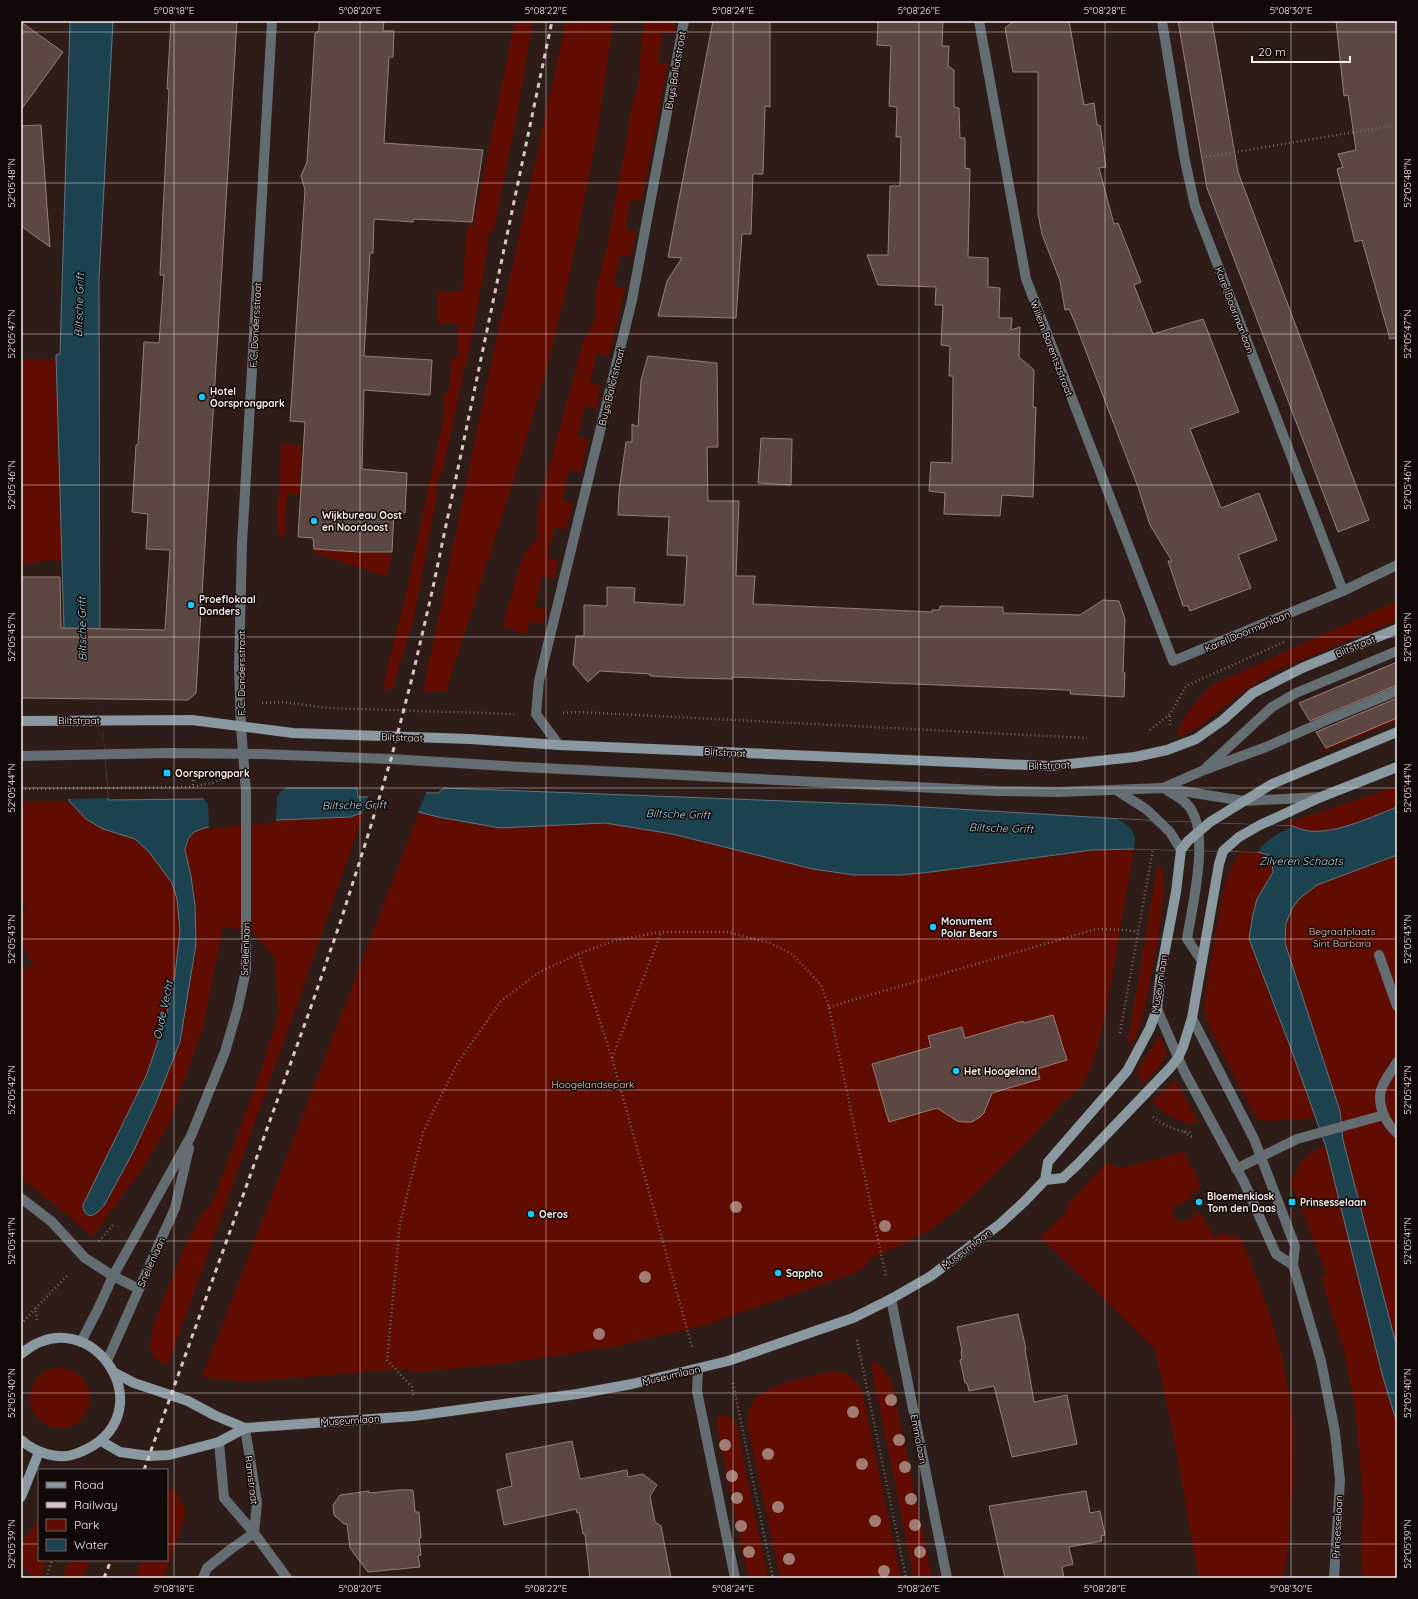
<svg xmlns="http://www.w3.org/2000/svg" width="1418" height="1599" font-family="Quicksand,sans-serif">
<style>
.green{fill:#600c00}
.water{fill:#1c4250;stroke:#60767f}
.pier{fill:#2e1c18}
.building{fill:#5c4742;stroke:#967e79}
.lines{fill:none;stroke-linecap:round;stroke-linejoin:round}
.path{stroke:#766562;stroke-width:2.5;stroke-dasharray:1 3;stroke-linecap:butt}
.lane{stroke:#646d71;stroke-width:10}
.street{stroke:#646d71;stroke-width:10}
.secondary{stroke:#89999f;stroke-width:10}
.rail{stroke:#d6c7c4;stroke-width:3;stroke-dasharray:5 5;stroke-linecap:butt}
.tree{fill:#9f7b72}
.ticks{fill:none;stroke:#fdefec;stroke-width:1;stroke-opacity:0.45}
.poi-dot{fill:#16cafb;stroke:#110907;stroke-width:1.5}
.labels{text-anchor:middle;stroke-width:3;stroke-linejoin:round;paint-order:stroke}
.street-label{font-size:10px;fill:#fdefec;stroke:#110907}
.poi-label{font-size:10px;font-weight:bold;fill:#fdefec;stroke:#110907;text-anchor:start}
.park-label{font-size:10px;fill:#fbc8bc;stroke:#110907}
.water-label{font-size:11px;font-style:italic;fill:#a8dcf1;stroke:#110907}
.neatline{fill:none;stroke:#fdefec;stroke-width:1.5}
.ticks-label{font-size:10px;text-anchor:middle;fill:#fdefec}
</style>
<rect width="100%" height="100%" fill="#2e1c18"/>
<g class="green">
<polygon points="515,21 533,21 518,109 494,229 489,234 487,241 487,253 475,321 443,469 436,484 437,495 413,622 392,690 386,690 384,682 404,602 443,420 444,397 449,388 451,364 449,360 454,360 454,357 458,356 458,323 438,323 438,291 462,292 467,226 473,225"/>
<polygon points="566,21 613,21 598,130 571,268 544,380 508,498 446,691 423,691 485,391"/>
<polygon points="644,21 676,21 674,33 663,32 657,62 668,64 642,201 631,199 625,229 636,232 631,257 620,255 614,285 625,288 609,356 597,353 590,383 601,386 596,409 585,406 577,436 588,439 581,473 569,470 562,500 573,503 566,530 555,527 547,556 558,560 555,579 542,576 535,606 547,610 542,624 530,621 526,635 502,626 523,556 537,538 537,512 584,338 589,333 595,317 596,289 607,246 626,143 632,103 638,89 640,56"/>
<polygon points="21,359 56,359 62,561 49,560 21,565"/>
<polygon points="281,444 302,445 299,495 287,494 285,535 282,538 278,531 277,523"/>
<polygon points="314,549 393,553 387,577 315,553 313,552"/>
<path d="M1397,601V620L1273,672L1236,697L1208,720L1188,733L1177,737C1178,722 1202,693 1214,684Z"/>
<polygon points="1397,718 1397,721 1320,753 1319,751"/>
<path d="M1397,786V807C1371,816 1336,835 1309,832C1302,832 1298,827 1292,826C1288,825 1283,826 1279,826Z"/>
<polygon points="69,801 75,809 120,833 136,839 149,852 172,883 177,899 180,931 175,975 166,1017 105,1204 133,1152 155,1105 180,1042 196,944 195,905 191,876 185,850 187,839 194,832 204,828 232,823 277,820 350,817 364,812 293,1016 168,1365 160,1362 152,1355 150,1344 152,1328 184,1248 201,1216 213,1201 260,1073 279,1012 277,999 275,959 254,933 223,926 203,1028 168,1126 143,1168 92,1237 64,1212 21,1179 21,971 33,964 21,942 21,914 27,910 21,899 21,802"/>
<polygon points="419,812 428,815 500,828 605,823 672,834 813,869 854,875 900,875 961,869 1092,850 1134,849 1106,1012 1094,1060 1083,1084 1065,1101 1064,1100 1027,1142 973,1196 935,1227 904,1244 871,1258 863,1269 847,1276 705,1325 613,1347 493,1365 412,1372 404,1369 373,1371 250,1382 202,1377"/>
<polygon points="1241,852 1258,852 1268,855 1272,863 1273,872 1257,899 1253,914 1249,939 1317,1118 1270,1121 1259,1119 1253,1113 1208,1025 1204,1007 1206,986 1225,883 1235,860"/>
<polygon points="1397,855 1397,1348 1343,1140 1340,1111 1285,943 1286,923 1293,907 1300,898 1317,885"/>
<path d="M1159,865C1174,874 1147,1002 1141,1022C1139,1029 1136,1036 1133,1042L1129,1044L1128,1041L1157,868Z"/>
<polygon points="1159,1036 1162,1038 1167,1055 1158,1069 1142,1084 1137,1071"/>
<path d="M1175,1080L1198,1121L1197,1123C1180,1126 1164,1113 1152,1102Z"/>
<path d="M1326,1146L1382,1374L1397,1423V1578H1365L1361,1571L1363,1498L1356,1415L1345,1355L1321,1277L1327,1275L1291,1183C1298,1166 1307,1151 1326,1146Z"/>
<polygon points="1184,1152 1200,1182 1200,1189 1191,1194 1190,1199 1174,1207 1172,1212 1177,1221 1182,1222 1191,1218 1193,1213 1202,1215 1214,1237 1223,1233 1242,1239 1268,1309 1282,1356 1294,1422 1293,1491 1288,1550 1283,1578 1199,1578 1173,1434 1155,1349 1040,1237 1068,1210 1067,1205 1107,1162 1120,1168"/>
<polygon points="873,1360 881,1366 892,1383 932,1578 914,1578 871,1365"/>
<circle cx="60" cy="1398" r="30"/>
<path d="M833,1371C847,1371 856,1379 862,1391L901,1578H780L747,1423C748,1415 749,1407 754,1400C765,1385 814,1375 833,1371Z"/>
<polygon points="724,1415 732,1418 736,1422 768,1578 748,1578 717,1428 718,1416"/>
<polygon points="167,1488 174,1490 186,1509 184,1520 164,1578 135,1578 142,1560 167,1560"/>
<polygon points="39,1518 39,1560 46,1560 41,1578 33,1578 21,1563 21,1544"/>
<polygon points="69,1560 90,1560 83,1578 62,1578"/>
</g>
<path class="water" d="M70,21H113L99,279L100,697L108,800L201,799L288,788H357L358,797H368L370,792L438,793L444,788L890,805L1157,821L1293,826C1321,842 1368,818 1397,807V855L1317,885L1300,898L1293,907L1286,923L1285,943L1340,1111L1343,1140L1397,1348V1423L1382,1374L1326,1147L1290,1046L1249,939L1253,914L1257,899L1273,872L1272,863L1268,855L1258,852L1134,849L1092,850L931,872L900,875H854L813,869L672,834L605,823L500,828L438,817L419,812H364L350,817L277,820L232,823L204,828L194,832L188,839L185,850L191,876L195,905L196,944L180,1042L155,1105L133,1152L105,1204L98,1212L91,1216L86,1214L83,1208V1205L147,1074L166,1017L175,975L180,931L177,899L172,883L149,852L135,839L103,829L86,819L69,801L56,355L60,354Z"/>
<g class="pier">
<polygon points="64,698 101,698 108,798 68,799"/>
<polygon points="288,787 280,792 277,797 276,822 209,829 208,804 202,797"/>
<polygon points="370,790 393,790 427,791 417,814 362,814"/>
<polygon points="1117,819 1157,821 1293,826 1276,835 1265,843 1258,852 1134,849 1135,839 1132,830 1127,825"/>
</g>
<g class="building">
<polygon points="171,21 237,21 196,693 188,700 21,698 21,577 60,577 61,628 165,630 170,550 146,549 148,514 132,512 136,445 138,445 144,342 159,343 164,275 160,275 169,89 167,89"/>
<polygon points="319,21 384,21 383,31 394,31 393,57 389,57 384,143 483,150 472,222 414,219 413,222 374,219 373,253 370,253 364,356 432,360 430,395 364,390 362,469 407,473 405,513 394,512 392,552 358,552 314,549 313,538 298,537 305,422 290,421 305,190 301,176 307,162 315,33 319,31"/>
<polygon points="713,21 770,21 770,107 765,106 763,174 753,174 751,234 742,234 736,318 658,316 667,281 682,258 668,257"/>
<polygon points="878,21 943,21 942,46 949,46 948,66 954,70 954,107 959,108 960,138 965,138 965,168 970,169 968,257 988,258 988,287 1000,288 999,318 1012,318 1011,330 1020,327 1019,357 1034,370 1033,407 1036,407 1033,497 1002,495 1000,516 944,514 945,493 929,491 931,462 952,463 953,376 949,376 950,346 941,345 943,305 935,305 936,287 878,285 867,255 888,255 890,186 900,186 901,137 896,137 897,107 889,106 891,46 877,45"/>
<polygon points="1014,21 1069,21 1084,105 1094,103 1097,125 1100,125 1106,167 1099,168 1114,224 1118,223 1141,282 1134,285 1153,334 1203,319 1239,412 1190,429 1221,508 1259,493 1277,540 1238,555 1251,588 1190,611 1188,606 1183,606 1168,561 1172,561 1150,525 1138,487 1074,320 1069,309 1065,310 1060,281 1042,234 1038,214 1038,72 1013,72 1005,28"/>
<polygon points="1178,21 1212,21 1238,172 1369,520 1338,532 1207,188"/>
<polygon points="1336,21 1397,21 1397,338 1390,339 1362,240 1355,242 1337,169 1343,167 1338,154 1356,150 1348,95 1344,96"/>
<polygon points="21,22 63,52 21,110"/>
<polygon points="41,125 50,247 21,226 21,126"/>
<polygon points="648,356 717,363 718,447 707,447 708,501 739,501 736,576 755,576 753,604 932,612 932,610 939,610 940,606 1003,607 1003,613 1080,615 1103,600 1119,601 1125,619 1123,672 1125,673 1124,697 1070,694 1071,691 1067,690 732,677 732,679 687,678 650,676 650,674 600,671 588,682 573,665 576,636 584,636 584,605 607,606 607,587 635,588 634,602 684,605 687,556 667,555 669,517 618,515 619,492 626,442 632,442 632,424 638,427 641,380"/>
<polygon points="761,438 792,439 791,485 758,483"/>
<polygon points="1397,662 1397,685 1310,721 1299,703"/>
<polygon points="1397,698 1397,718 1326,748 1316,732"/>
<polygon points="1053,1015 1067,1060 1037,1069 1040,1079 992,1093 984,1113 980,1117 972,1122 963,1122 957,1121 937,1108 889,1122 872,1064 931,1047 928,1036 962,1027 965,1038 1023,1021 1024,1023"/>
<polygon points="1018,1314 1026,1349 1025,1349 1034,1402 1067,1395 1077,1444 1012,1457 994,1386 969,1391 967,1383 965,1383 960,1360 962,1359 961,1351 962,1351 957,1327"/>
<polygon points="572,1441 580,1479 627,1470 628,1477 643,1474 657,1485 650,1496 655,1522 661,1526 671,1578 590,1578 585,1534 583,1534 579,1512 577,1513 576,1509 504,1525 497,1490 512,1486 506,1454"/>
<polygon points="399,1490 413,1490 415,1512 419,1512 421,1538 419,1538 421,1555 418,1556 420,1567 368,1572 350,1548 347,1524 344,1524 334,1515 333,1505 340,1495 369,1491 369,1493"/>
<polygon points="1086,1491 1090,1513 1100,1511 1105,1535 1101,1536 1102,1541 1069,1547 1073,1564 1062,1567 1064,1578 1005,1578 989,1506"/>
</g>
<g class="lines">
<g class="path">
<polyline points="1206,157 1397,125"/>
<polyline points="262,703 283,702 328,708 514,714"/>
<polyline points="563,713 578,712 1087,738"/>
<polyline points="1170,725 1170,714"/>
<polyline points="1150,730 1170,714 1186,686 1284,642"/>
<polyline points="193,776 193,787"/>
<polyline points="21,789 193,787 216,782 223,778"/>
<polyline points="578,954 612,1058 692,1347"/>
<polyline points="829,1007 1096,929 1125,930 1138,932"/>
<polyline points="1120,1033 1153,849"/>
<polyline points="612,1058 661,933"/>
<path d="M1153,1117C1164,1126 1178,1132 1192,1132"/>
<polyline points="1184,1132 1194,1138"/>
<polyline points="99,1241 114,1224"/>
<polyline points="37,1320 35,1309 69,1274"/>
<polyline points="21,1324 35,1309"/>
<polyline points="857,1340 906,1578"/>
<polyline points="733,1383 773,1578"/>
<polyline points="413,1395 412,1387 387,1360 400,1223 423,1132 457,1064 501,1001 538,973 578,954 617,940 661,932 727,932 770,943 792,954 821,985 829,1007 886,1277"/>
<polyline points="46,1578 52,1560"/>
</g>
<g class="lane">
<polyline points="21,756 169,753 260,754 391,759 522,767 996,791 1058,792 1163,788 1244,801 1321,797"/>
<polyline points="1207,767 1272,707 1296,693 1397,651"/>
<polyline points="1163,788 1204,770 1266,747 1327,720 1397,691"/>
<polyline points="1116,790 1146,809 1170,832 1181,850"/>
<path d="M1168,791C1178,797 1188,802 1193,813C1208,841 1192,908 1187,939L1202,961"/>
<polyline points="1379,955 1397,1006"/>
<path d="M1397,1062C1392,1071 1384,1080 1381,1090C1377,1105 1386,1124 1397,1133"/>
<polyline points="1236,1169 1297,1139 1384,1115"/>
</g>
<g class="street">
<polyline points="979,21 1026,279 1173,661 1343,591 1397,565"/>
<polyline points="1162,21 1185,161 1195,206 1343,591"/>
<polyline points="559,745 536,714 539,681 632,300 684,21"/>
<polyline points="1157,1009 1184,1071 1244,1182 1276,1254 1293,1265"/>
<polyline points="1192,1018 1254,1139 1295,1246 1293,1265 1321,1361 1335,1432 1340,1480 1334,1578"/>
<polyline points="21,1198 52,1222 85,1258 113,1276 139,1289"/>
<polyline points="891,1299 947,1578"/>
<polyline points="81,1342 99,1307 113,1276 191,1136 225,1052 238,1007 246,970 246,792 241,726 239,668 242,544 272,21"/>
<polyline points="107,1361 175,1208 189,1148"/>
<polyline points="698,1369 697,1391 735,1578"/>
<polyline points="245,1428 257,1503 254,1533"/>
<polyline points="219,1442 224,1498 254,1533 287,1578"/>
<polyline points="203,1578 207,1568 231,1549 254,1533"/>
</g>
<g class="secondary">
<polyline points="21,721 192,720 293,733 470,739 559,745 1050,766 1135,757 1167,750 1196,739 1223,720 1253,693 1302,668 1397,629"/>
<polyline points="1045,1180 1063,1178 1078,1164 1170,1068 1178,1058 1183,1047 1192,1018 1219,864 1223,851 1239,837 1260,825 1321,797 1397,767"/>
<path d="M21,1354C91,1294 171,1417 78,1453C59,1461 36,1453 21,1440"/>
<polyline points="115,1373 134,1383 188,1401 214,1415 245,1428"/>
<polyline points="101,1441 120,1452 149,1456 169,1455 219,1442 245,1428 414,1416 577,1394 632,1384 728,1361 853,1318 891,1299 931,1276 1000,1224 1025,1201 1045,1180 1048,1162 1127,1071 1150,1028 1157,1009 1161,971 1176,892 1181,850 1188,841 1210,822 1272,784 1397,732"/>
<polyline points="21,1497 39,1452"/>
</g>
<g class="rail">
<polyline points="144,1470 312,1004 341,920 369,832 391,759 412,678 432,592 552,21"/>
<polyline points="104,1578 111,1560"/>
</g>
</g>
<g class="tree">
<circle cx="736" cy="1207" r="6"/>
<circle cx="885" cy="1226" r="6"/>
<circle cx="645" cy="1277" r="6"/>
<circle cx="599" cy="1334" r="6"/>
<circle cx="891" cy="1400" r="6"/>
<circle cx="853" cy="1412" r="6"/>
<circle cx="899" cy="1440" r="6"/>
<circle cx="725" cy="1445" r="6"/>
<circle cx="768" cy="1454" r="6"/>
<circle cx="862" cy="1464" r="6"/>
<circle cx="905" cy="1467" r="6"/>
<circle cx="732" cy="1476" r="6"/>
<circle cx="737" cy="1498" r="6"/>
<circle cx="911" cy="1499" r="6"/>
<circle cx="778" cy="1507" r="6"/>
<circle cx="875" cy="1521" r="6"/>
<circle cx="915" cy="1525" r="6"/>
<circle cx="741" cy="1526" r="6"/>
<circle cx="749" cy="1552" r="6"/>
<circle cx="920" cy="1552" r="6"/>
<circle cx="789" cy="1559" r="6"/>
<circle cx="884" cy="1571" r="6"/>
</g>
<path class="ticks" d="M174,21V1578M360,21V1578M546,21V1578M733,21V1578M919,21V1578M1105,21V1578M1291,21V1578M21,32H1397M21,183H1397M21,334H1397M21,485H1397M21,637H1397M21,788H1397M21,939H1397M21,1090H1397M21,1241H1397M21,1393H1397M21,1544H39M167,1544H1397"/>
<g class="poi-dot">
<circle cx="202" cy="397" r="4"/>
<circle cx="314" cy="521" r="4"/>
<circle cx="191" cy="605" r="4"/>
<rect x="163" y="769" width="8" height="8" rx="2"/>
<circle cx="933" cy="927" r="4"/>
<circle cx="956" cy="1071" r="4"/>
<circle cx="1199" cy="1202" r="4"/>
<rect x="1288" y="1198" width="8" height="8" rx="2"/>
<circle cx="531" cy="1214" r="4"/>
<circle cx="778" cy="1273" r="4"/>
</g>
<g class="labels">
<g class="street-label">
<text transform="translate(675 70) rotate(-80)" y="4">Buys Ballotstraat</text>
<text transform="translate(1235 310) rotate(69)" y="4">Karel Doormanlaan</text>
<text transform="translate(255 325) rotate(-87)" y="4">F.C. Dondersstraat</text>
<text transform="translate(1052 348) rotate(69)" y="4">Willem Barentszstraat</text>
<text transform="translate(611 387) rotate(-76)" y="4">Buys Ballotstraat</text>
<text transform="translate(1247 631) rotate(-23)" y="4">Karel Doormanlaan</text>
<text transform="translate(1355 646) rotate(-23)" y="4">Biltstraat</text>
<text transform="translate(241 673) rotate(-90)" y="4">F.C. Dondersstraat</text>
<text x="79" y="724">Biltstraat</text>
<text transform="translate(402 737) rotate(2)" y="4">Biltstraat</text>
<text transform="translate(725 752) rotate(3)" y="4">Biltstraat</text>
<text transform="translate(1049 765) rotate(-2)" y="4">Biltstraat</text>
<text transform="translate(245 949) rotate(-88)" y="4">Snellenlaan</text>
<text transform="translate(1159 984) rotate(-81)" y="4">Museumlaan</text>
<text transform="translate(966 1249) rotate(-37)" y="4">Museumlaan</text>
<text transform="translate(151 1262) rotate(-66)" y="4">Snellenlaan</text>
<text transform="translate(671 1375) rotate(-13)" y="4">Museumlaan</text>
<text transform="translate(350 1420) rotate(-4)" y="4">Museumlaan</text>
<text transform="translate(919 1439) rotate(79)" y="4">Emmalaan</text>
<text transform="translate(252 1480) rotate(83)" y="4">Ramstraat</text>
<text transform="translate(1337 1527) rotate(-87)" y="4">Prinsesselaan</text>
</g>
<g class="poi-label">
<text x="210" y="395">Hotel<tspan x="210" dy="12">Oorsprongpark</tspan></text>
<text x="322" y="519">Wijkbureau Oost<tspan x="322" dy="12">en Noordoost</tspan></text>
<text x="199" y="603">Proeflokaal<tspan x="199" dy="12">Donders</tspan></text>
<text x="175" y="777">Oorsprongpark</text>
<text x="941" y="925">Monument<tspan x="941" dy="12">Polar Bears</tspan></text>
<text x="964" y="1075">Het Hoogeland</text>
<text x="1207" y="1200">Bloemenkiosk<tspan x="1207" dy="12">Tom den Daas</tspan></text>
<text x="1300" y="1206">Prinsesselaan</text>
<text x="539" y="1218">Oeros</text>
<text x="786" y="1277">Sappho</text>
</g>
<g class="park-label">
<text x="1342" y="935">Begraafplaats<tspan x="1342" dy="12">Sint Barbara</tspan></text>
<text x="593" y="1088">Hoogelandsepark</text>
</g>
<g class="water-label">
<text transform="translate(79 305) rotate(-88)" y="4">Biltsche Grift</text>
<text transform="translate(82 629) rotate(-91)" y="4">Biltsche Grift</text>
<text transform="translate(354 805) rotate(-1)" y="4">Biltsche Grift</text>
<text transform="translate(678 814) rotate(2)" y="4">Biltsche Grift</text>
<text transform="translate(1001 828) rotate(2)" y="4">Biltsche Grift</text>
<text x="1301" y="865">Zilveren Schaats</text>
<text transform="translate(163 1010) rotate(-78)" y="4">Oude Vecht</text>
</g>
</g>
<rect width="1418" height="1599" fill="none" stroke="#110907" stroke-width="44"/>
<rect x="38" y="1469" width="130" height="92" fill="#110907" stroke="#6f6563"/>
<rect x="46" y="1482" width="20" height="6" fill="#89999f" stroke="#6f6563"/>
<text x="74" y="1489" font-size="12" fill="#fdefec">Road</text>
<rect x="46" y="1502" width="20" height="6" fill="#d6c7c4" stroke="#6f6563"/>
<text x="74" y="1509" font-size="12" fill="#fdefec">Railway</text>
<rect x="46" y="1519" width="20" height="12" fill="#600c00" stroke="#6f6563"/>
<text x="74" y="1529" font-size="12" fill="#fdefec">Park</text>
<rect x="46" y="1539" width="20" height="12" fill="#1c4250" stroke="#6f6563"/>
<text x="74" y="1549" font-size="12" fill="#fdefec">Water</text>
<path d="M1252 56v6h98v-6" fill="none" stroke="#fdefec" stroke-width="2"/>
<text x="1258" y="56" font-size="12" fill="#fdefec" stroke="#110907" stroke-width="3" paint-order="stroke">20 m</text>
<rect x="22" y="22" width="1374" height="1555" class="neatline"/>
<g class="ticks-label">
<text x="174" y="14">5°08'18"E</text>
<text x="360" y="14">5°08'20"E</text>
<text x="546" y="14">5°08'22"E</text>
<text x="733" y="14">5°08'24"E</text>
<text x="919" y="14">5°08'26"E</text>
<text x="1105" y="14">5°08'28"E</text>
<text x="1291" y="14">5°08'30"E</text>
<text transform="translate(11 183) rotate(-90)" y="4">52°05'48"N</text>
<text transform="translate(1407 183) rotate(-90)" y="4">52°05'48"N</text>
<text transform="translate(11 334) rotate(-90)" y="4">52°05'47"N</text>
<text transform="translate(1407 334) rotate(-90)" y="4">52°05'47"N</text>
<text transform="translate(11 485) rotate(-90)" y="4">52°05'46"N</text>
<text transform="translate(1407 485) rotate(-90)" y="4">52°05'46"N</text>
<text transform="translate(11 637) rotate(-90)" y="4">52°05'45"N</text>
<text transform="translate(1407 637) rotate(-90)" y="4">52°05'45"N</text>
<text transform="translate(11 788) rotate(-90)" y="4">52°05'44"N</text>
<text transform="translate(1407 788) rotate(-90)" y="4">52°05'44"N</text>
<text transform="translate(11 939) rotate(-90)" y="4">52°05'43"N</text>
<text transform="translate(1407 939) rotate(-90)" y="4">52°05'43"N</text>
<text transform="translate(11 1090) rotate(-90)" y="4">52°05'42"N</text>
<text transform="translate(1407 1090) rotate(-90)" y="4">52°05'42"N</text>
<text transform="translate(11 1241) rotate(-90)" y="4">52°05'41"N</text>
<text transform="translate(1407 1241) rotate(-90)" y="4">52°05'41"N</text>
<text transform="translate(11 1393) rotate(-90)" y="4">52°05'40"N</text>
<text transform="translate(1407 1393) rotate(-90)" y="4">52°05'40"N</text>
<text transform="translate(11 1544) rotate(-90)" y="4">52°05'39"N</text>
<text transform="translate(1407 1544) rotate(-90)" y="4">52°05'39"N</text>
<text x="174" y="1592">5°08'18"E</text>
<text x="360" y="1592">5°08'20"E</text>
<text x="546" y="1592">5°08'22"E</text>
<text x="733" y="1592">5°08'24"E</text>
<text x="919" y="1592">5°08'26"E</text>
<text x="1105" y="1592">5°08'28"E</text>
<text x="1291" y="1592">5°08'30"E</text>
</g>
</svg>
